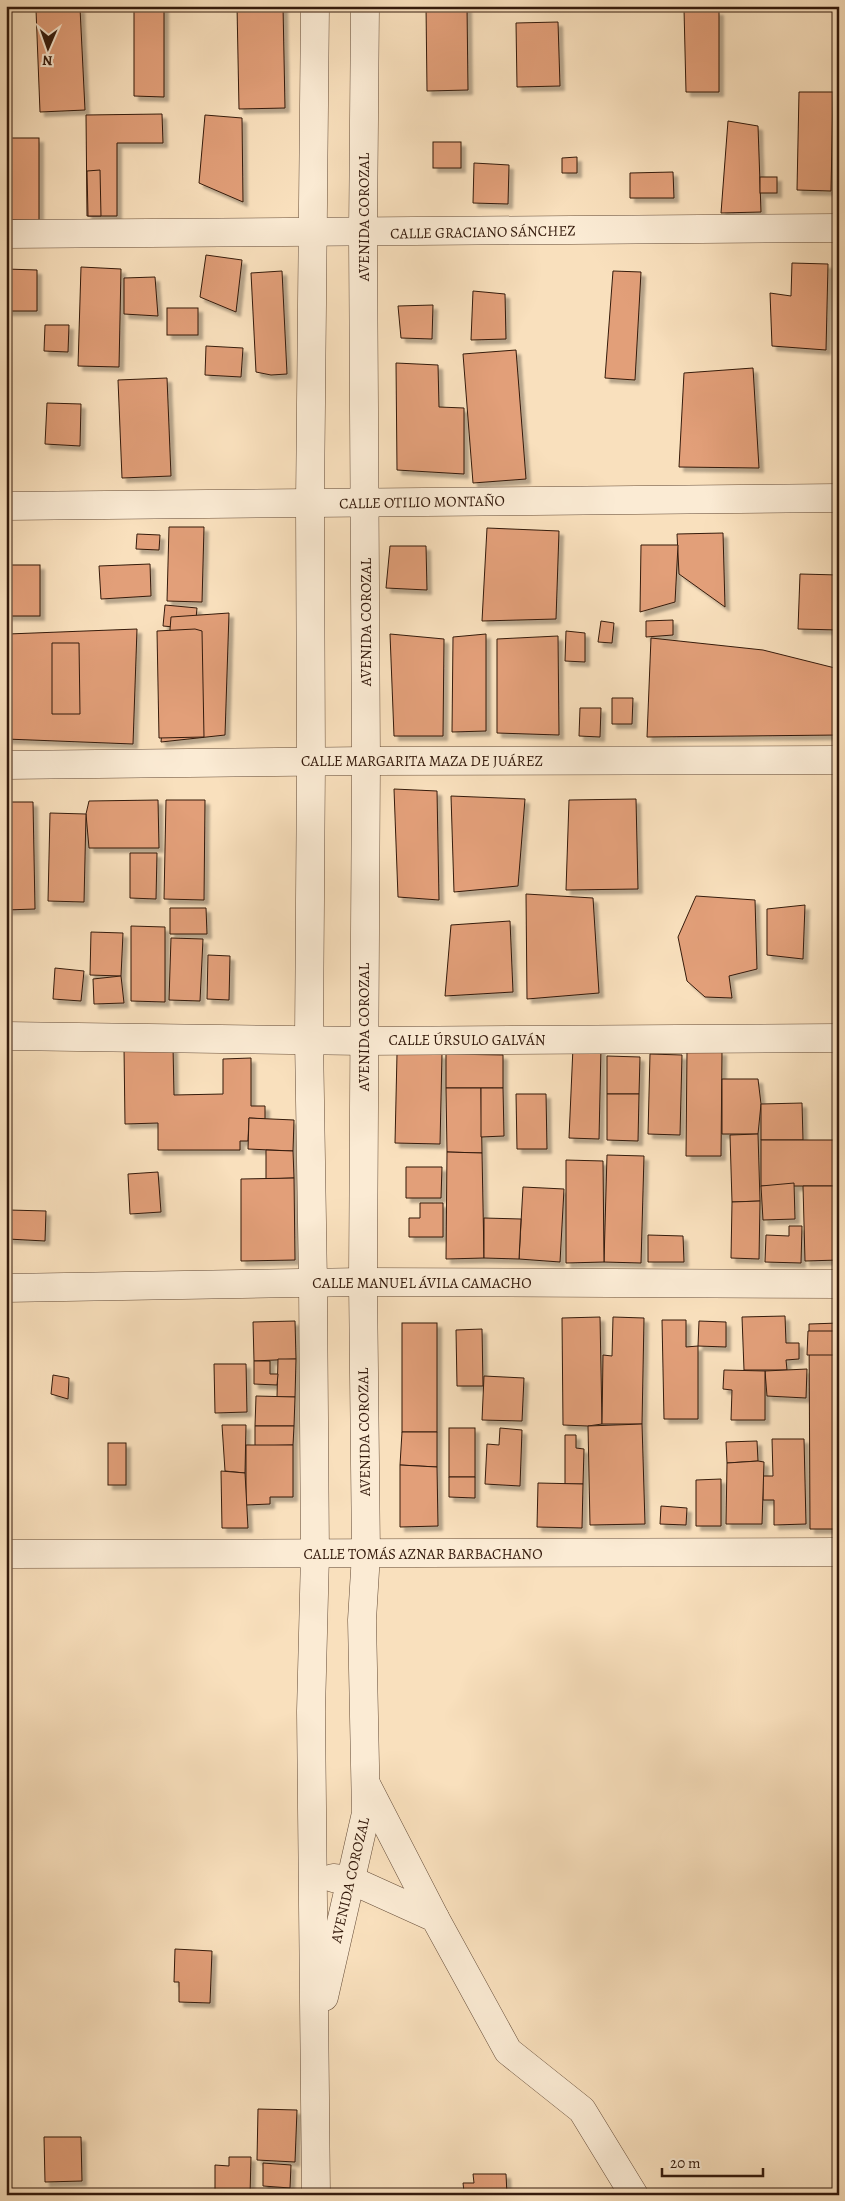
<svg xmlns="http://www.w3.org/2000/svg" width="845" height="2201" font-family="Alegreya,serif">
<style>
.building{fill:#e29f79;stroke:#341a0c;filter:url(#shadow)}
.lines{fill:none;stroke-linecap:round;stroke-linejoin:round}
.minor-casing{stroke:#654c38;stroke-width:29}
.minor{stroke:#fbebd4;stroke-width:28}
.labels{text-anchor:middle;stroke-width:4;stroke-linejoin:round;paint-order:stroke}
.street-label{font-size:15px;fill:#341a0c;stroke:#fbebd4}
</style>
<defs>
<filter id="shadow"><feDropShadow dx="4.5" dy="4.5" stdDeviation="1" flood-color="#0004"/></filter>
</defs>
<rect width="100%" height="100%" fill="#f9e0bd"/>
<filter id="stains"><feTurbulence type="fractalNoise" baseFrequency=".004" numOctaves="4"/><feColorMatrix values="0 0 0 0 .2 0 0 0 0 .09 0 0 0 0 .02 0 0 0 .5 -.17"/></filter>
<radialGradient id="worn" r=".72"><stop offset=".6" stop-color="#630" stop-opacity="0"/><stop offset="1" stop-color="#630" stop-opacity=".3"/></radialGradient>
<g class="building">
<polygon points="237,6 283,6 285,108 239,109"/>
<polygon points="426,6 467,6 468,90 427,91"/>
<polygon points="134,7 164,7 164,97 134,96"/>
<polygon points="835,7 839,7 839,56 837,56"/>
<polygon points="80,8 85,110 40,112 36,10"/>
<polygon points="684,9 719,11 719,92 686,92"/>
<polygon points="558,22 560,86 517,87 516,23"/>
<polygon points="799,92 833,92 831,191 797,190"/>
<polygon points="162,114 163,143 117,143 117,216 87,216 86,115"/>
<polygon points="205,115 242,118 243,202 199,183"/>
<polygon points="728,121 758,126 761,212 721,213"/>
<rect x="6" y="138" width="33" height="82"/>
<rect x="433" y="142" width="28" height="26"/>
<polygon points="577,157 577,173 562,173 562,158"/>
<polygon points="474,163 509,165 508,204 473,203"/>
<polygon points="100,170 101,216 88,216 87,171"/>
<polygon points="673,172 674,198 630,198 630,173"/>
<rect x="760" y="177" width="17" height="16"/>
<polygon points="206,255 242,260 236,312 200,297"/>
<polygon points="792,263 828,264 826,350 772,346 770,293 791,296"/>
<polygon points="81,267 121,269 119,367 78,366"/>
<polygon points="6,269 37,270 37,311 6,311"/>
<polygon points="282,271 287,374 271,375 256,372 251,273"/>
<polygon points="613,271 641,272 635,380 605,378"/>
<polygon points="155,277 158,316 124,314 124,278"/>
<polygon points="473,291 505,294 506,339 471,340"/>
<polygon points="433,305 432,339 401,338 398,306"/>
<rect x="167" y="308" width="31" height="27"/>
<polygon points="45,325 69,325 68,352 44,351"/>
<polygon points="206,346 243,348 241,377 205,375"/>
<polygon points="516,350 526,479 473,483 463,354"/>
<polygon points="396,363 438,365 439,407 464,408 464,474 397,470"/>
<polygon points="753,368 759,468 679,467 684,373"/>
<polygon points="167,378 171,476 122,478 118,380"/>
<polygon points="47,403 81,404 80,446 45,444"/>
<polygon points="169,527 204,527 202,602 167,601"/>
<polygon points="487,528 559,531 556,619 482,621"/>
<polygon points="723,533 725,607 679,574 677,534"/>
<polygon points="137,534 160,535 159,550 136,549"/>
<polygon points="641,545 678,545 675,602 640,612"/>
<polygon points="390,546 426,546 427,590 386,588"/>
<polygon points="150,564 151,596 101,599 99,566"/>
<rect x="6" y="565" width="34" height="51"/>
<polygon points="800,574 839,575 839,630 798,629"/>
<polygon points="165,605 197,608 195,629 163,626"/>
<polygon points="229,613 225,735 161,742 171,617"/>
<polygon points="673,620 673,635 646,637 646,621"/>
<polygon points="601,621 614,623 612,643 598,642"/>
<polygon points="137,629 133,744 6,739 8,634"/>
<polygon points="195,629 202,631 204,737 159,738 157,631"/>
<polygon points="566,631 585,633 585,662 565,661"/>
<polygon points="390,634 444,639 443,736 394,736"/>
<polygon points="486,634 486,731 452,732 453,637"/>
<polygon points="558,636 559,735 497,733 497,639"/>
<polygon points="651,638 763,650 839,669 839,735 647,737"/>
<polygon points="52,643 79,643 80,714 52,714"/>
<polygon points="612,698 633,698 632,724 612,724"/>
<polygon points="580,708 601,708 600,737 579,736"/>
<polygon points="394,789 437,791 439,900 398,897"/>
<polygon points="451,796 525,799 518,886 454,892"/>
<polygon points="636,799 638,889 566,890 569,800"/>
<polygon points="158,800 159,848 89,848 86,814 89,801"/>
<polygon points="166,800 205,800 204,900 164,899"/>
<polygon points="6,802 33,802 35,909 6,910"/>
<polygon points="50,813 86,814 84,902 48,901"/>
<polygon points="130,853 157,853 156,899 130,898"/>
<polygon points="526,894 593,898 599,993 527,999"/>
<polygon points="696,896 755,900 757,969 729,976 732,998 705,997 687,981 678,937"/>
<polygon points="805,905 803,959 767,955 767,909"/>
<polygon points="170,908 206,908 207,934 170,934"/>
<polygon points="510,921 513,992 445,996 451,925"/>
<polygon points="131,926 165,927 165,1002 131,1001"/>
<polygon points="91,932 123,933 121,976 90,975"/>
<polygon points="171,938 203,939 200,1001 169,1000"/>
<polygon points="208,955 230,956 229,1000 207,999"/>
<polygon points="55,968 84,971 81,1001 53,999"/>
<polygon points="121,976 124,1003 94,1004 93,979"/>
<polygon points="173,1047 174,1095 223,1094 223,1059 251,1058 251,1106 265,1106 265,1119 249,1118 248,1141 240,1141 240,1150 158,1150 158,1123 125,1124 124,1048"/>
<polygon points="573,1047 601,1047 599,1139 569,1138"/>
<polygon points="687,1051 722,1051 721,1156 686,1156"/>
<polygon points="397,1054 442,1054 440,1144 395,1143"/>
<polygon points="446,1054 503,1055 503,1088 446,1088"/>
<polygon points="650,1054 682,1055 680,1135 648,1134"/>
<polygon points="607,1056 640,1057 639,1094 607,1094"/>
<polygon points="722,1079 758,1079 761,1104 758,1134 722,1134"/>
<polygon points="446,1088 481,1088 482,1153 447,1152"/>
<polygon points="481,1088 503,1088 504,1136 481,1137"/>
<polygon points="516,1094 546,1094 547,1149 517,1149"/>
<polygon points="607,1094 639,1094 638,1141 607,1140"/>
<polygon points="802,1103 803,1140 761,1140 761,1104"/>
<polygon points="249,1118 294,1120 293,1151 248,1149"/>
<polygon points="758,1134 760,1201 732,1202 730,1135"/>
<rect x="761" y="1140" width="78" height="46"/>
<polygon points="266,1150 293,1151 294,1178 266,1179"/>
<polygon points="447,1152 482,1153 484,1258 446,1259"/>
<polygon points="607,1155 644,1156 641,1263 604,1262"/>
<polygon points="566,1160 603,1161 604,1262 566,1263"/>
<polygon points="406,1167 442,1167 441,1198 406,1198"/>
<polygon points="158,1172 161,1212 130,1214 128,1174"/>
<polygon points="294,1178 295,1260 241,1261 241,1179"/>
<polygon points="794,1183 795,1219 763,1220 761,1186"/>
<polygon points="803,1186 839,1186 839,1260 805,1261"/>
<polygon points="523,1187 564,1189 560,1262 519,1259"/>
<polygon points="760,1201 759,1259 731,1258 732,1202"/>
<polygon points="420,1203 443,1203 443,1237 409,1237 409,1218 420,1218"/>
<polygon points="9,1210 46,1211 45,1241 8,1239"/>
<polygon points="484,1218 521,1219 519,1259 484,1258"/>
<polygon points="789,1226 802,1226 801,1263 765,1262 766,1235 789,1236"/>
<polygon points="648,1235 683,1236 684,1262 648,1262"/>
<polygon points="785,1316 786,1343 799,1343 799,1359 786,1360 787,1370 744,1370 742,1317"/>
<polygon points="600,1317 602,1424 588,1426 563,1425 562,1318"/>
<polygon points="613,1317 644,1318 642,1424 602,1424 603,1355 612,1356"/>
<polygon points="662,1320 686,1320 686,1347 698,1346 698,1419 664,1419"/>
<polygon points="295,1321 296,1359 254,1361 253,1322"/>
<polygon points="699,1321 726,1322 726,1347 698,1346"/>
<rect x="402" y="1323" width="35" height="109"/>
<polygon points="839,1323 839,1529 810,1529 809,1324"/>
<polygon points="482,1329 483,1386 457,1386 456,1330"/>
<polygon points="808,1331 836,1331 836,1355 807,1355"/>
<polygon points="278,1359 296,1359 295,1397 277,1397"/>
<polygon points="254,1361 270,1361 270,1374 278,1374 277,1385 254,1384"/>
<polygon points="214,1364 246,1364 247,1412 215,1413"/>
<polygon points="807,1369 806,1398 767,1396 765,1371"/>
<polygon points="724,1370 765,1371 765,1420 731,1420 732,1390 723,1389"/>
<polygon points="53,1375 69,1378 68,1399 51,1394"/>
<polygon points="484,1376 524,1378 522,1421 482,1420"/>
<polygon points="256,1396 295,1397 294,1426 255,1426"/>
<polygon points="642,1424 645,1524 590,1525 588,1426"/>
<polygon points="222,1425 246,1425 245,1473 225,1471"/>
<polygon points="255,1426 294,1426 293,1445 255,1446"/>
<rect x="449" y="1428" width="26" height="49"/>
<polygon points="500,1428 522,1430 520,1486 485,1484 487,1444 499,1445"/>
<polygon points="402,1432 437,1432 437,1467 400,1465"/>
<polygon points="565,1435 576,1435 576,1448 584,1449 583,1484 565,1484"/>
<polygon points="772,1439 804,1439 806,1524 774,1525 774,1500 763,1500 763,1476 773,1476"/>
<polygon points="757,1441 758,1461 727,1463 726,1442"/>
<rect x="108" y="1443" width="18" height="42"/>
<polygon points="246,1445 293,1445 293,1497 270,1497 270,1504 246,1505"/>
<polygon points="758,1461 764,1462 762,1524 726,1524 727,1463"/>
<polygon points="400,1465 437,1467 438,1526 400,1527"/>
<polygon points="221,1471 245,1473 248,1528 222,1528"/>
<polygon points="449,1477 475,1477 475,1498 449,1497"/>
<polygon points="721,1479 721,1526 696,1526 696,1480"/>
<polygon points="538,1483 583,1484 582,1528 537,1527"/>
<polygon points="661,1506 687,1508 686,1525 660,1524"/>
<polygon points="175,1949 212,1951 210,2003 179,2002 179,1982 174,1982"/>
<polygon points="258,2109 297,2110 295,2162 257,2160"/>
<polygon points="44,2137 81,2137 82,2181 45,2182"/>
<polygon points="229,2157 251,2157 250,2195 215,2195 215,2165 229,2166"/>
<polygon points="263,2163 291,2165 290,2188 263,2186"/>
<polygon points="473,2174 506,2174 507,2195 471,2195 471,2192 464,2192 463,2183 474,2183"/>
</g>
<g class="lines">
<defs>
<g id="minor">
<polyline points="315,6 310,503 311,762 309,1039 313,1283 315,1555 311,1711 316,2195"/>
<polyline points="6,234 839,228"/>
<polyline points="6,506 839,498"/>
<polyline points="6,765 366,761 839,760"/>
<polyline points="6,1036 363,1041 839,1038"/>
<polyline points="6,1288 363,1282 839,1284"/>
<polyline points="6,1554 839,1552"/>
<polyline points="367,1786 435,1918"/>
<polyline points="333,1878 351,1880 435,1918 508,2051 582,2110 634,2195"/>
<polyline points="324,1997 366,1813 362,1620 366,1554 363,1282 366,761 363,233 365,6"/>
</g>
</defs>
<use href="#minor" class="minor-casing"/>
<use href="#minor" class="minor"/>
</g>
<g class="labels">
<g class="street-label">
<text transform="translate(364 217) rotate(-90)" y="5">AVENIDA COROZAL</text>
<text transform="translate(483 232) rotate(-1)" y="5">CALLE GRACIANO SÁNCHEZ</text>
<text transform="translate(422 502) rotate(-1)" y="5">CALLE OTILIO MONTAÑO</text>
<text transform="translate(366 622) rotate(-90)" y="5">AVENIDA COROZAL</text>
<text x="422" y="766">CALLE MARGARITA MAZA DE JUÁREZ</text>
<text transform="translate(364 1027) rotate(-90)" y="5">AVENIDA COROZAL</text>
<text x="467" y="1045">CALLE ÚRSULO GALVÁN</text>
<text x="422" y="1288">CALLE MANUEL ÁVILA CAMACHO</text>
<text transform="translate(364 1432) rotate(-91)" y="5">AVENIDA COROZAL</text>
<text x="423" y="1559">CALLE TOMÁS AZNAR BARBACHANO</text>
<text transform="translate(350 1880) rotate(-77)" y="5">AVENIDA COROZAL</text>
</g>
</g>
<rect width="845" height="2201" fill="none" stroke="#f9e0bd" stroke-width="25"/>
<rect x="8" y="8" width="830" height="2186" fill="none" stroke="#341a0c" stroke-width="2.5"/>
<rect x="12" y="12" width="820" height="2176" fill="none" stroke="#341a0c"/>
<g transform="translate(48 48) rotate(182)" stroke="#fbebd4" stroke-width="4" paint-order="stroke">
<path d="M0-4L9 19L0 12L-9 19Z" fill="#341a0c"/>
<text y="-8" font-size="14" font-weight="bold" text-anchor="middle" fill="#341a0c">N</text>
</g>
<path d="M662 2168v8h101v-8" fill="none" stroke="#341a0c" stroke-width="2.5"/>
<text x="670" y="2168" font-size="15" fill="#341a0c" stroke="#fbebd4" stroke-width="4" paint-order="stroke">20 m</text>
<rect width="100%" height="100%" filter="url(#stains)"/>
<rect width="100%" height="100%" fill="url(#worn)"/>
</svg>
